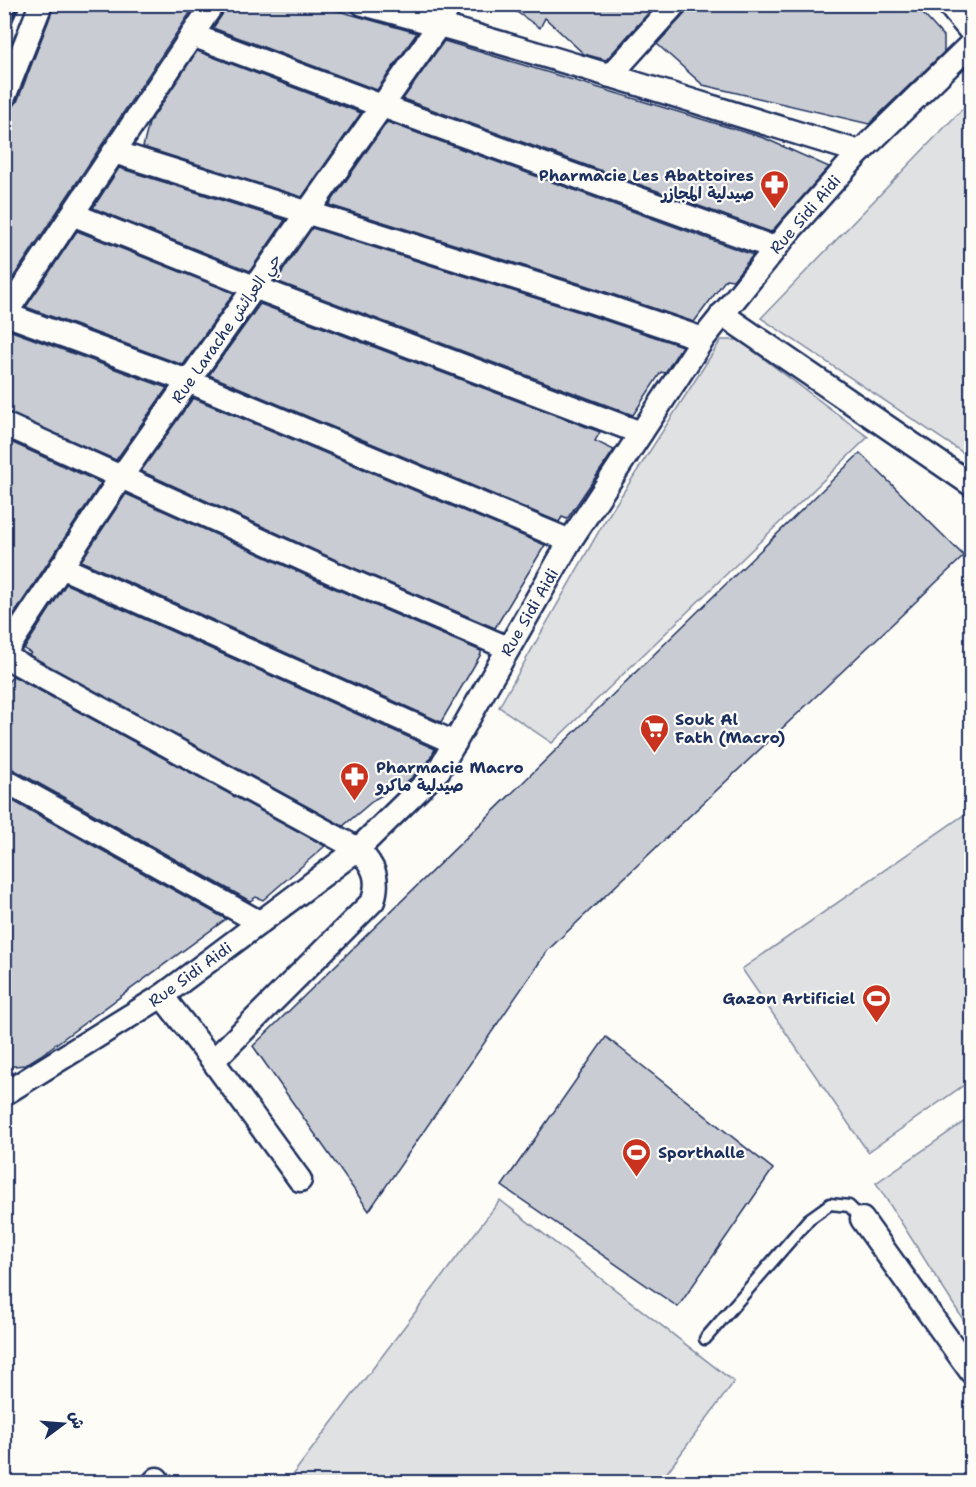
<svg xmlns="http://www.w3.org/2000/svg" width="976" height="1487" font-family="'Shantell Sans','Playpen Sans Arabic',sans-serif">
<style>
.green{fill:#e0e1e3;stroke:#7e88a0;stroke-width:1.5}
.building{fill:#c9ccd3;stroke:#1b2f5e;stroke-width:1.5}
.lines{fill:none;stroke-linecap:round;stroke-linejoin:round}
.service-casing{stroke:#1b2f5e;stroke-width:15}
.minor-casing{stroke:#1b2f5e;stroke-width:27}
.service{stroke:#fdfcf7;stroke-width:10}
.minor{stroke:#fdfcf7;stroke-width:22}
.rail{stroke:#1b2f5e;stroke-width:4.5}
.labels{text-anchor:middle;stroke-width:4.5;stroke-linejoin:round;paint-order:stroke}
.poi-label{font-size:16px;font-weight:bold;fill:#1b2f5e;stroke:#fdfcf7;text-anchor:start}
.street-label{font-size:16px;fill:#1b2f5e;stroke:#fdfcf7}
</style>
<rect width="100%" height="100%" fill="#fdfcf7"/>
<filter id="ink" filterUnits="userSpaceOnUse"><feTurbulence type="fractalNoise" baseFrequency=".0167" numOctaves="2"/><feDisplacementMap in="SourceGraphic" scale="12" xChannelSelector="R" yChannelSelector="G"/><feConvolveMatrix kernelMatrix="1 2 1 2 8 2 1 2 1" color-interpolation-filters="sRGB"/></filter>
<g filter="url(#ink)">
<g class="green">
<polygon points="971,100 971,458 761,318"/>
<polygon points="721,340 739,340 868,437 552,743 499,707 603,524"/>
<polygon points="971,810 971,1080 868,1152 742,969"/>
<polygon points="971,1117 971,1332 876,1183"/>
<polygon points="500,1200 734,1382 660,1482 287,1482"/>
</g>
<g class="building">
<polygon points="55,4 196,4 4,291 4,121 10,109 17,102"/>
<polygon points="226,4 314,4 417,33 377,90 213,28 224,12"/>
<polygon points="505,4 648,4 652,9 606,60 584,54 545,18 540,28"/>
<polygon points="694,4 914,4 944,37 944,52 869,124 703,85 657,44"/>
<polygon points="444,41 764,138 829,167 771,232 403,99"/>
<polygon points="197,51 361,113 302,197 143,147 149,123"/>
<polygon points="387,122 753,255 733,280 726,279 694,322 594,288 329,205"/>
<polygon points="119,168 285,220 250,271 93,208"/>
<polygon points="312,228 586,314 682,346 665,373 661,372 633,415 276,281"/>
<polygon points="77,231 234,293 183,365 26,307"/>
<polygon points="260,304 600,432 595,441 614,450 567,519 562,517 559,522 209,375"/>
<polygon points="4,329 6,329 167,388 116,460 4,411"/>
<polygon points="193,398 545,545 495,628 347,565 141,471"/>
<polygon points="4,439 101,483 4,629"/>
<polygon points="860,453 964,556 548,950 369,1211 253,1046"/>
<polygon points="126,494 336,589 481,651 481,654 441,722 81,561"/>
<polygon points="66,584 435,749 428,762 409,780 375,799 343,826 29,655 31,653 24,649"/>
<polygon points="13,676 325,846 263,900 256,897 250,901 11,768 4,767 4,687"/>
<polygon points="4,796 226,919 41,1055 25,1065 4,1067"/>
<polygon points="606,1037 773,1169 678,1307 502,1186"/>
</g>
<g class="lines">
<defs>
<polyline id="service" points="705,1339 809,1219 830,1204 849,1206 862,1219"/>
<g id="minor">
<path d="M363,4C530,49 694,102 860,152"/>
<polyline points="948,4 972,33"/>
<polyline points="192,35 382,106 775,248"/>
<polyline points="610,76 675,4"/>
<polyline points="4,97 41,4"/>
<polyline points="114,152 590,301 703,339"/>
<polyline points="72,214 254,287 641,433"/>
<polyline points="5,314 188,381 570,541"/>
<polyline points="722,314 972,485"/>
<polyline points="4,316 213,4"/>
<polyline points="4,424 342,577 508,648"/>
<polyline points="61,567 455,743"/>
<polyline points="4,654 121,477 439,25 450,4"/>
<path d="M4,656L358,849C374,866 380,878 373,901L213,1061"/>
<polyline points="4,780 259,922"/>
<polyline points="162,996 213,1061 300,1180"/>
<polyline points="4,1094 162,996 358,849 439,770 570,541 703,339 791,229 860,152 972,43"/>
<polyline points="862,1219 972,1373"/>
<polyline points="154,1482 157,1479"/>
</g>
</defs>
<use href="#service" class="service-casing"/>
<use href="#minor" class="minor-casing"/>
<use href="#service" class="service"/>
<use href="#minor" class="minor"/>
<g class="rail">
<polyline points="4,10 7,4"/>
<polyline points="4,36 19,4"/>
</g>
</g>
</g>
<defs>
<symbol id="pharmacy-pin" viewBox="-11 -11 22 30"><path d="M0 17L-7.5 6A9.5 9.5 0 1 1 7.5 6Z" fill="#c8321e" stroke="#fdfcf7"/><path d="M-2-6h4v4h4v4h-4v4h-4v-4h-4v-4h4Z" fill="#fff"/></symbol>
<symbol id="supermarket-pin" viewBox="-11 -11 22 30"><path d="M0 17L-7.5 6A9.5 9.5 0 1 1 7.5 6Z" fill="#c8321e" stroke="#fdfcf7"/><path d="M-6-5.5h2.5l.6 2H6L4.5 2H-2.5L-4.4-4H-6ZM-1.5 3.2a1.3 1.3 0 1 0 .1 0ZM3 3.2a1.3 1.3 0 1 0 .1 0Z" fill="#fff"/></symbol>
<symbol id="stadium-pin" viewBox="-11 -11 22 30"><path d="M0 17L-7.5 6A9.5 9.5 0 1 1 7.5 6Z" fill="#c8321e" stroke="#fdfcf7"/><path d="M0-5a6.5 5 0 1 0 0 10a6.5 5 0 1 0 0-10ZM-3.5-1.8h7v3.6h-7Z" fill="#fff"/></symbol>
</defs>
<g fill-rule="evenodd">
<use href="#pharmacy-pin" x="758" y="168" width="33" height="45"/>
<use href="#supermarket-pin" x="638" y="712" width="33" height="45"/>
<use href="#pharmacy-pin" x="338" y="760" width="33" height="45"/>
<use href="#stadium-pin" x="860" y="982" width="33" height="45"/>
<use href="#stadium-pin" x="620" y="1136" width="33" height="45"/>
</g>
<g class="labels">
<g class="poi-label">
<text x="754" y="181" text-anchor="end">Pharmacie Les Abattoires<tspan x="754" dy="18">صيدلية المجازر</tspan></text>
<text x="675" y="725">Souk Al<tspan x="675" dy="18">Fath (Macro)</tspan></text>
<text x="376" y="773">Pharmacie Macro<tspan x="376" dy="18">صيدلية ماكرو</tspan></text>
<text x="855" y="1004" text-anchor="end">Gazon Artificiel</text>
<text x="658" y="1158">Sporthalle</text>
</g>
<g class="street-label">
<text transform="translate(805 214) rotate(-49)" y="6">Rue Sidi Aidi</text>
<text transform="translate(226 328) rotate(-55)" y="6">Rue Larache حي العرائش</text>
<text transform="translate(529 612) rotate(-60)" y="6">Rue Sidi Aidi</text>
<text transform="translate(190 974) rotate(-36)" y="6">Rue Sidi Aidi</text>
</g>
</g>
<rect width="976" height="1487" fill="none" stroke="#fdfcf7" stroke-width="24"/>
<rect x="12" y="12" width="952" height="1463" fill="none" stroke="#1b2f5e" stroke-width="2" filter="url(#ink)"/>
<g transform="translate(63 1424) rotate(74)" stroke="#fdfcf7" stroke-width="4.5" paint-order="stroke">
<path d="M0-4.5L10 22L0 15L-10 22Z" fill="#1b2f5e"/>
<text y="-9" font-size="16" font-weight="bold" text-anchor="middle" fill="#1b2f5e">ش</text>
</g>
</svg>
